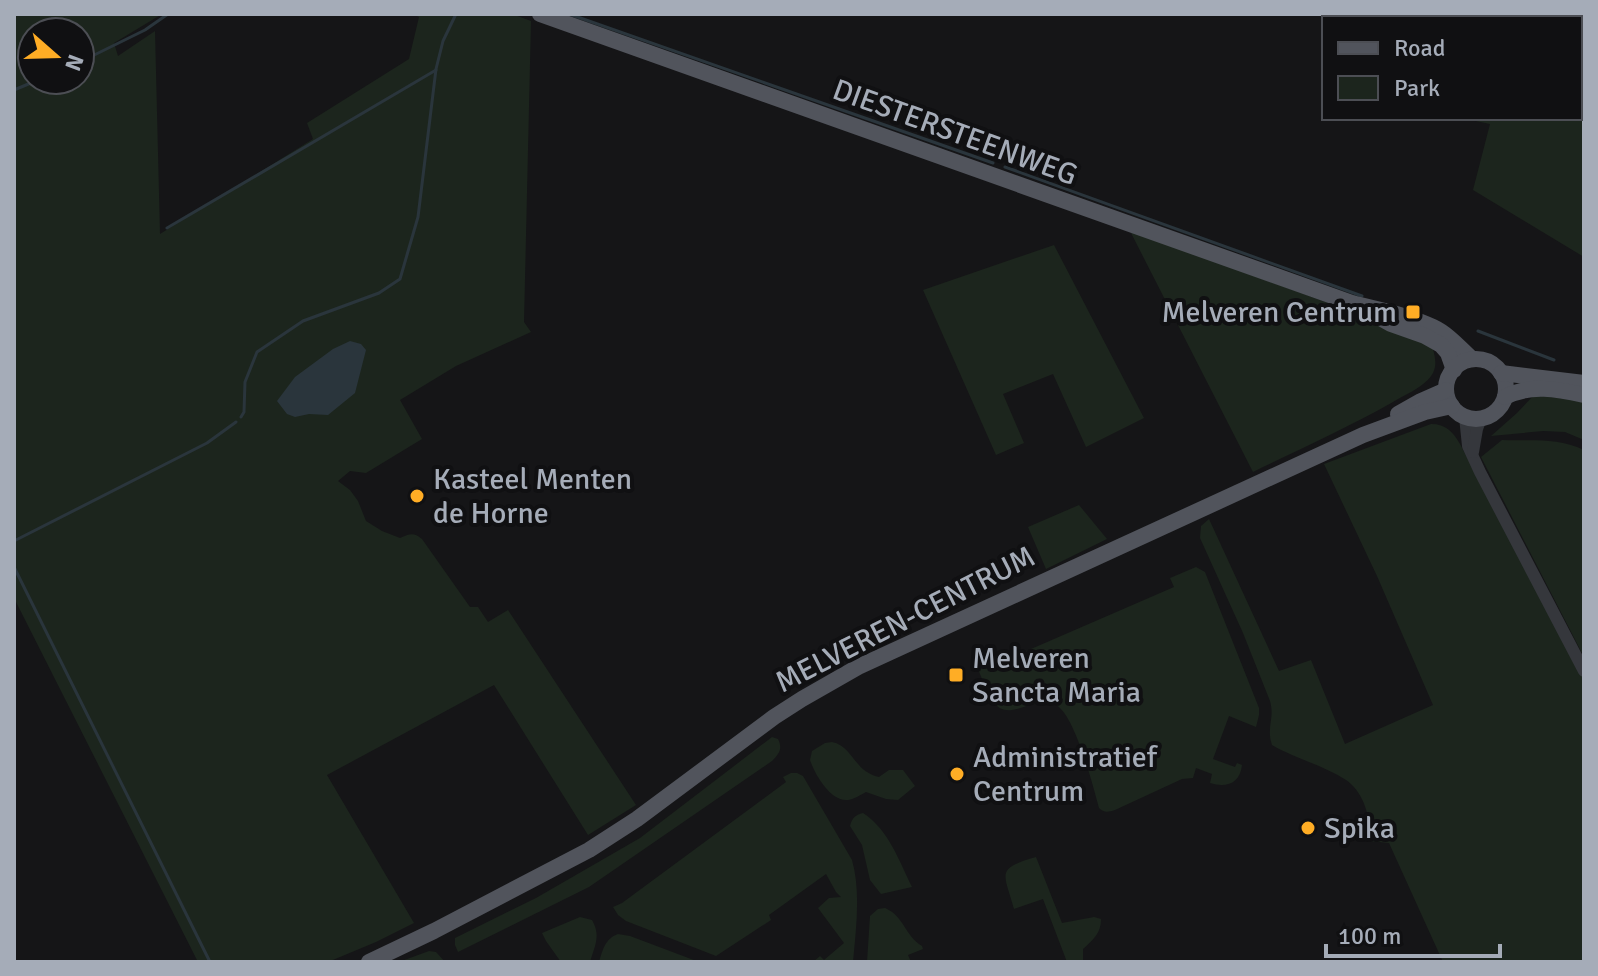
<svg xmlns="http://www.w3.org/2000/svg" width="1598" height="976" font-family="Signika,sans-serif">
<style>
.green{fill:#1c251d;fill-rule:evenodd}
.water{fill:#2a353c}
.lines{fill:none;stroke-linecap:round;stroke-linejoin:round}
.stream{stroke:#2a353c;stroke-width:3}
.minor{stroke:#35373c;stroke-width:12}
.major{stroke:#51545c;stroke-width:16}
.poi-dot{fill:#ffad25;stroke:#101012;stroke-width:3}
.labels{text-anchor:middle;stroke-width:8;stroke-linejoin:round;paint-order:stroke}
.street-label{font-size:30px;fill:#a5acb8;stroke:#101012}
.poi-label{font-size:30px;fill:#a5acb8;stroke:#101012;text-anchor:start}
</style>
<rect width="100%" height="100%" fill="#151517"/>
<g class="green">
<path d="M14,14H162L114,43L118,56L155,31L160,234L313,139L307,123L409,59L419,17L413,14H512L531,21L524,322L531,332L456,366L400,400L422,439L366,473L350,471L338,481L350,490L358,501L366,521L382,531L400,538C410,534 413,532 422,539L470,607H478L488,622L508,610L636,805L588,835L494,685L327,775L414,923L376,942L328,962H198L14,598ZM32,32H80V80H32Z"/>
<polygon points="1506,14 1584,14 1584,257 1473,190 1490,124 1471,120 1472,118 1580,118 1580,18 1505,18"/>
<path d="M1130,231L1323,301L1423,342L1433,349C1435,357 1437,365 1433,373C1425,387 1406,394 1393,402C1347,428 1300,449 1253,472Z"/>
<polygon points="1054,245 1144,418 1086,447 1053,374 1003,394 1024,443 996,455 923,290"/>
<polygon points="1534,395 1584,401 1584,440 1565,432 1543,431 1491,436 1517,413"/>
<path d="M1431,424C1446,424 1453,432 1460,444L1584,680V962H1443L1389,843L1369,841C1372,820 1364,792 1346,780C1325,766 1294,758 1272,745C1266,727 1275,719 1270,701L1243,633L1200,538L1201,526L1209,519L1279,671L1311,660L1345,744L1433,705L1377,576L1324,464Z"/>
<path d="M1502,440C1531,441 1557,437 1584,450V657L1481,457Z"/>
<polygon points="1079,505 1107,539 1046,569 1028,527"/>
<path d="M1196,567L1205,572L1259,708V715L1256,727L1229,716L1213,759L1235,767L1237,763L1242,765C1240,784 1226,788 1210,783L1212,774L1196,768L1193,778L1182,779L1115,810C1108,812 1104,813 1099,808C1093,786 1075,715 1056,705C1034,693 1008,725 993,701C986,691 982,678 977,667L984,662L987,668L1174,587L1170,578Z"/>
<path d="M772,737L778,739C783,749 779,754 772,761L589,887L458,952L455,945V938L536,898L640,838Z"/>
<path d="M832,742C853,746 853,771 879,777L889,770H903L915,786L898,800L886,799L866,792C860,795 855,799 848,800C831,802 815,775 810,760L812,751L825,743Z"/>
<path d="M791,773H797L803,776L852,860C861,892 856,929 853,962H813L820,956L824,960L844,943L818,908L829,898L841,897L836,892L826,874L769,915L771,920L716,956L626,921L618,915L613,907L622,903L786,782L783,777Z"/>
<path d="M863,813C889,830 899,861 912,887L881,894L870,880L862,845L850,826C852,818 855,815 863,813Z"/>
<path d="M1036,857L1062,923L1094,917L1101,919C1101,933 1094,939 1083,949V962H1067L1043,899L1014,909C1004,872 995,869 1036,857Z"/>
<path d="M885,908C904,916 905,936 922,946L923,949L908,955L911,962H867L870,916L878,909Z"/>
<path d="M580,917L592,920C601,936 595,945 590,962H561L546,941L542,933Z"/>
<path d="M618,934L630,936L699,962H599C603,949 605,939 618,934Z"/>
<polygon points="429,951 436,952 445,962 399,962"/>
</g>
<polygon class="water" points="350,341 361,344 366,350 355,393 328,415 309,414 295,417 287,414 277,401 295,377 333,349"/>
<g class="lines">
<g class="stream">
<polyline points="569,14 993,163"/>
<polyline points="80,62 145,30 168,14"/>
<polyline points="14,90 38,80"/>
<polyline points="1005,167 1362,296"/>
<polyline points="167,228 436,70"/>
<polyline points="1478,331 1554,360"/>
<polyline points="241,417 244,412 245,382 257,352 303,321 379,293 400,279 418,217 436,69 443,41 456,14"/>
<polyline points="14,541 207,443 236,422"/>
<polyline points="14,567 210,962"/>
</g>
<g class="minor">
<polyline points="1465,417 1468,446 1480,472 1584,671"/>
<polyline points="1473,452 1477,429 1481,418"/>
</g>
<g class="major">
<path d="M540,14L1352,303C1379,310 1408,315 1433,327C1448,334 1460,348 1472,359"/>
<polyline points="1375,315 1391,324 1425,336 1441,345 1448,353 1454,370"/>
<circle cx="1476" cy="389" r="30"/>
<polyline points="1501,373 1584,383"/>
<path d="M1505,397C1530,384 1557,389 1584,395"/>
<polyline points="1398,414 1421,401 1446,390"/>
<polyline points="369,962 434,931 589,850 637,819 774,717 802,699 858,667 1363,435 1425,412 1452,406"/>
</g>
</g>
<g class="poi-dot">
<rect x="1405" y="304" width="16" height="16" rx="4"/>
<circle cx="417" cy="496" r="8"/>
<rect x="948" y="667" width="16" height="16" rx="4"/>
<circle cx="957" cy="774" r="8"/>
<circle cx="1308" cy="828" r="8"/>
</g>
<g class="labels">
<g class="street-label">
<text transform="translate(955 132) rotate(20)" y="10">DIESTERSTEENWEG</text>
<text transform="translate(905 619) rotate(-27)" y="10">MELVEREN-CENTRUM</text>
</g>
<g class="poi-label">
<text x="1397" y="322" text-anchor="end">Melveren Centrum</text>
<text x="433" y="489">Kasteel Menten<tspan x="433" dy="34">de Horne</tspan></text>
<text x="972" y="668">Melveren<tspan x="972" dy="34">Sancta Maria</tspan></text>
<text x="973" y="767">Administratief<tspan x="973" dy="34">Centrum</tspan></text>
<text x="1324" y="838">Spika</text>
</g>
</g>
<rect width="1598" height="976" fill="none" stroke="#a5acb8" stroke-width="32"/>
<rect x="1322" y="16" width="260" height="104" fill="#101012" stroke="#4c4e54" stroke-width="2"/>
<rect x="1338" y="42" width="40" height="12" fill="#51545c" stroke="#4c4e54" stroke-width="2"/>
<text x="1394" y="56" font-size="24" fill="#a5acb8">Road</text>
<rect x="1338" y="76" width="40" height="24" fill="#1c251d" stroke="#4c4e54" stroke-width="2"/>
<text x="1394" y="96" font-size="24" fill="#a5acb8">Park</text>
<g transform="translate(56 56) rotate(110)"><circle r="38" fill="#101012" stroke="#4c4e54" stroke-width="2"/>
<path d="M0-6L14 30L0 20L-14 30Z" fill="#ffad25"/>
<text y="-12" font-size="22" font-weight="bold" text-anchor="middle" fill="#a5acb8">N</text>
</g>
<path d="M1326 944v12h174v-12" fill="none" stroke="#a5acb8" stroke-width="4"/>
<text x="1338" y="944" font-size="24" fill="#a5acb8" stroke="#101012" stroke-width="6" paint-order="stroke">100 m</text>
</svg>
